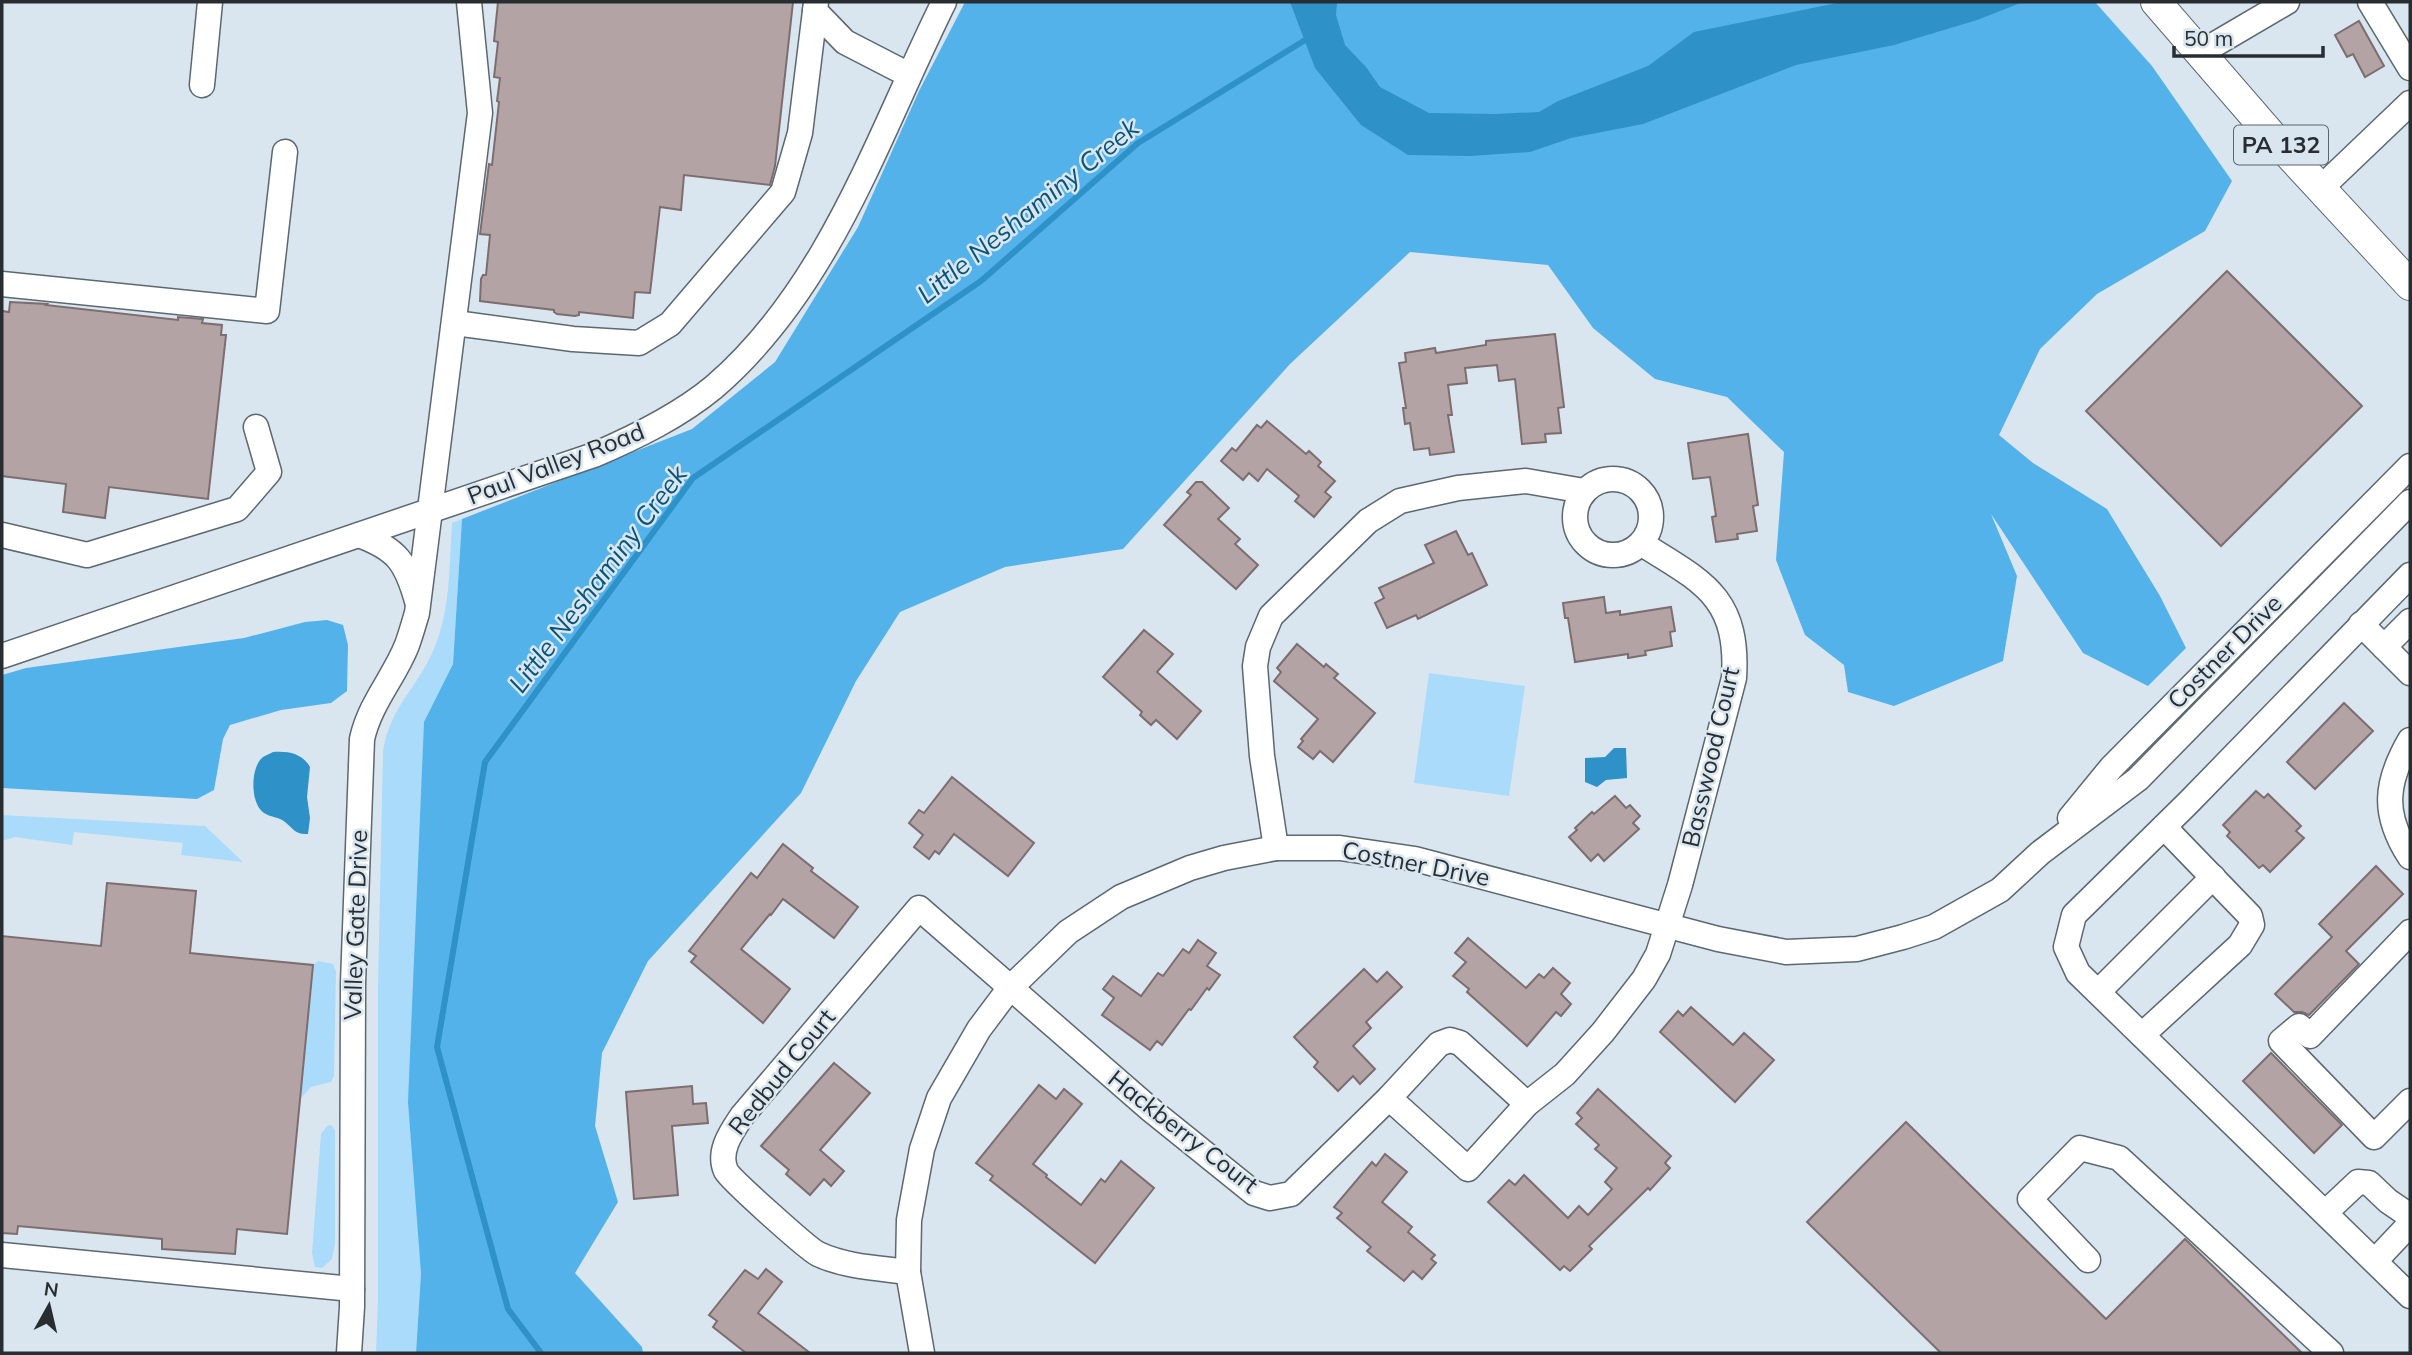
<svg xmlns="http://www.w3.org/2000/svg" width="2412" height="1355" font-family="Mulish,sans-serif">
<style>
.green{fill:#aadbfb}
.forest{fill:#53b2ea}
.water{fill:#2e91c7}
.lines{fill:none;stroke-linecap:round;stroke-linejoin:round}
.stream{stroke:#2e91c7;stroke-width:6}
.building{fill:#b3a3a5;stroke:#7d6d6f;stroke-width:2}
.minor-casing{stroke:#5c6870;stroke-width:27}
.major-casing{stroke:#5c6870;stroke-width:32}
.minor{stroke:#fff;stroke-width:24}
.major{stroke:#fff;stroke-width:30}
.labels{text-anchor:middle;stroke-width:5;stroke-linejoin:round;paint-order:stroke}
.shield{fill:#d9e6f0;stroke:#5d646a;stroke-width:2}
.shield-label{font-size:23px;font-weight:bold;fill:#282d31}
.street-label{font-size:24px;fill:#282d31;stroke:#d9e6f0}
.water-label{font-size:26px;font-style:italic;fill:#065479;stroke:#d9e6f0}
</style>
<rect width="100%" height="100%" fill="#d9e6f0"/>
<g class="green">
<path d="M462,519L453,664L424,723L421,1273L416,1353H376L378,1298V987L383,751C391,705 416,690 433,651C451,611 449,566 452,523Z"/>
<polygon points="1429,673 1525,686 1509,796 1414,783"/>
<polygon points="2,815 205,826 243,862 181,855 183,843 74,832 72,845 15,837 2,841"/>
<polygon points="318,961 333,964 336,971 334,1076 331,1082 311,1087 300,1099 313,965"/>
<polygon points="331,1125 335,1130 335,1244 332,1259 322,1268 315,1267 312,1253 321,1134 327,1126"/>
</g>
<g class="forest">
<polygon points="965,2 2095,2 2152,66 2232,181 2205,231 2097,294 2040,349 1999,435 2033,463 2107,509 2160,596 2186,648 2148,686 2083,653 1991,514 2017,576 2003,661 1894,706 1848,692 1844,665 1805,635 1776,560 1784,452 1727,397 1655,379 1593,328 1548,265 1410,252 1290,364 1123,549 1005,567 900,612 856,681 801,793 648,961 602,1053 595,1126 618,1202 575,1273 642,1347 643,1353 416,1353 421,1273 408,1102 424,722 453,664 462,519 692,429 775,362 858,227 919,91"/>
<polygon points="327,620 343,625 348,645 347,691 331,703 281,710 230,725 223,739 214,790 197,799 2,788 2,675 26,668 244,638 305,622"/>
</g>
<g class="water">
<polygon points="1290,2 1337,2 1336,15 1345,45 1366,67 1380,87 1429,113 1495,114 1539,112 1558,101 1648,66 1694,32 1842,2 2023,2 1977,20 1894,45 1796,65 1643,124 1571,138 1530,152 1470,156 1408,155 1361,125 1315,68"/>
<polygon points="1614,748 1626,748 1627,778 1606,780 1597,787 1585,782 1585,758 1605,757"/>
<path d="M273,752C288,751 302,753 310,767L307,797L310,818L308,834C295,835 293,828 285,822C279,817 270,817 264,813C250,804 250,767 263,757C266,755 270,754 273,752Z"/>
</g>
<g class="lines">
<polyline class="stream" points="541,1353 508,1309 437,1047 485,762 693,478 981,281 1138,143 1310,37"/>
</g>
<g class="building">
<polygon points="498,2 793,2 775,166 770,185 684,175 681,210 660,207 650,293 635,292 633,318 579,312 579,315 575,316 557,314 554,312 554,310 480,301 481,279 483,275 486,275 490,235 480,234 489,164 492,165 499,102 497,101 500,78 494,77 498,42 494,41"/>
<polygon points="2359,21 2384,66 2365,77 2353,54 2347,57 2335,35"/>
<polygon points="2227,271 2362,406 2221,546 2086,411"/>
<polygon points="10,302 47,304 46,305 178,320 178,317 203,319 202,323 222,325 221,335 226,335 208,499 109,487 105,518 63,512 66,484 2,476 2,311 9,312"/>
<polygon points="1555,334 1564,407 1558,408 1561,433 1545,434 1546,442 1522,444 1515,379 1499,381 1497,365 1465,368 1467,383 1448,385 1452,415 1448,415 1454,452 1430,455 1429,448 1414,450 1410,423 1405,424 1403,408 1406,408 1399,363 1406,362 1405,353 1435,348 1436,353 1486,345 1486,341"/>
<polygon points="1267,421 1306,454 1309,451 1321,462 1318,466 1335,481 1325,492 1331,497 1314,517 1295,501 1299,496 1267,469 1258,481 1249,473 1243,480 1221,461 1232,448 1236,451 1257,425 1261,428"/>
<polygon points="1748,434 1758,505 1753,506 1757,531 1737,534 1738,539 1716,542 1712,517 1716,516 1710,477 1693,479 1688,443"/>
<polygon points="1196,482 1202,482 1229,508 1218,519 1240,539 1235,544 1258,565 1236,589 1164,525 1191,495 1187,492"/>
<polygon points="1456,531 1468,555 1472,553 1487,585 1418,619 1416,615 1387,628 1375,603 1384,598 1379,588 1434,563 1425,545"/>
<polygon points="1604,597 1606,613 1620,611 1620,615 1671,607 1675,631 1670,632 1672,646 1645,651 1646,655 1628,658 1628,654 1575,662 1568,618 1565,618 1563,603"/>
<polygon points="1144,630 1173,654 1157,672 1201,711 1177,739 1156,720 1151,725 1140,715 1142,712 1103,677"/>
<polygon points="1297,644 1324,667 1326,664 1338,674 1334,678 1375,713 1333,762 1320,751 1313,759 1298,747 1303,741 1301,739 1318,719 1274,681 1281,672 1277,668"/>
<polygon points="2344,703 2373,731 2315,789 2287,762"/>
<polygon points="952,777 1034,843 1008,876 954,834 939,854 935,851 929,859 914,847 923,835 909,823 919,810 924,813"/>
<polygon points="2256,791 2264,798 2268,794 2301,826 2296,831 2304,838 2270,872 2263,865 2259,868 2227,836 2230,832 2223,825"/>
<polygon points="1615,796 1626,808 1630,805 1640,816 1633,823 1639,829 1604,861 1598,854 1591,861 1569,837 1577,830 1575,828 1592,812 1594,814"/>
<polygon points="783,844 813,868 811,871 858,907 834,938 783,899 771,915 770,914 741,949 790,989 763,1023 691,962 696,956 689,951 751,873 757,878"/>
<polygon points="2376,866 2403,894 2346,951 2359,964 2309,1015 2302,1012 2294,1012 2275,994 2332,937 2319,924"/>
<polygon points="107,883 196,891 190,953 313,965 287,1234 237,1229 235,1254 162,1249 162,1239 18,1226 17,1234 2,1233 2,936 101,946"/>
<polygon points="1468,938 1526,988 1539,974 1544,978 1553,968 1570,983 1561,994 1571,1004 1561,1016 1556,1012 1527,1046 1467,992 1469,989 1453,976 1466,962 1455,953"/>
<polygon points="1198,940 1216,953 1207,966 1220,975 1209,990 1207,988 1191,1010 1189,1009 1162,1045 1157,1041 1150,1050 1102,1015 1114,998 1103,989 1113,976 1141,996 1158,973 1163,976 1183,949 1189,953"/>
<polygon points="1364,969 1377,982 1387,972 1402,987 1366,1022 1371,1028 1353,1046 1375,1069 1360,1084 1353,1076 1338,1091 1314,1067 1318,1062 1294,1037"/>
<polygon points="1691,1007 1733,1045 1744,1033 1774,1060 1735,1102 1660,1032 1678,1011 1683,1016"/>
<polygon points="2271,1053 2342,1125 2314,1153 2243,1081"/>
<polygon points="834,1063 870,1093 820,1150 844,1171 831,1186 824,1179 810,1195 786,1174 789,1170 761,1146"/>
<polygon points="1039,1085 1056,1099 1064,1089 1082,1104 1033,1164 1047,1175 1046,1177 1081,1205 1101,1179 1105,1182 1121,1161 1154,1188 1095,1263 990,1180 993,1176 976,1163"/>
<polygon points="692,1086 693,1104 706,1103 708,1123 672,1126 678,1195 634,1199 626,1092"/>
<polygon points="1598,1089 1671,1156 1665,1163 1670,1168 1650,1190 1648,1188 1589,1246 1592,1249 1570,1271 1564,1266 1560,1270 1488,1202 1509,1180 1515,1185 1524,1175 1568,1218 1579,1206 1588,1215 1612,1189 1605,1182 1617,1168 1595,1149 1599,1145 1576,1124 1582,1118 1577,1113"/>
<polygon points="1906,1122 2106,1319 2185,1239 2302,1353 1941,1353 1807,1222"/>
<polygon points="1385,1154 1407,1172 1382,1202 1412,1227 1408,1232 1435,1255 1431,1259 1436,1263 1422,1279 1413,1271 1404,1281 1367,1251 1371,1247 1337,1218 1342,1213 1334,1207 1372,1162 1376,1166"/>
<polygon points="766,1269 782,1282 758,1313 810,1353 746,1353 713,1327 717,1321 709,1315 745,1270 758,1279"/>
</g>
<g class="lines">
<defs>
<g id="minor">
<polyline points="816,2 815,11 845,42 909,75"/>
<polyline points="2370,2 2410,68"/>
<polyline points="2200,53 2287,2"/>
<polyline points="202,85 210,2"/>
<polyline points="2321,188 2410,103"/>
<polyline points="2,284 267,311 285,152"/>
<polyline points="455,323 573,339 639,343 670,324 783,192 800,133 815,11"/>
<circle cx="1613" cy="517" r="38"/>
<polyline points="2,535 87,555 237,509 269,472 256,427"/>
<path d="M359,535C397,549 406,562 417,601"/>
<polyline points="2410,575 2188,803 2074,915 2066,947 2078,973 2410,1296"/>
<polyline points="2361,624 2410,673"/>
<polyline points="2384,647 2410,621"/>
<path d="M2,656L594,455C636,437 679,416 714,387C830,287 878,135 944,2"/>
<path d="M2410,740C2385,783 2382,814 2410,857"/>
<polyline points="2070,818 2111,768 2410,466"/>
<polyline points="1276,848 1262,756 1255,666 1258,647 1271,616 1368,521 1400,501 1458,488 1526,481 1584,491"/>
<polyline points="2410,932 2310,1036 2299,1026 2281,1041 2374,1137 2410,1101"/>
<polyline points="2098,992 2213,877"/>
<polyline points="2142,1035 2240,945 2252,925 2250,916 2164,827"/>
<path d="M1389,1098L1468,1169L1527,1104L1565,1074L1603,1032L1644,979L1658,954L1680,885L1734,678C1739,597 1703,582 1642,544"/>
<polyline points="2326,1212 2358,1182 2369,1183 2388,1201 2410,1216"/>
<polyline points="2,1255 352,1289"/>
<polyline points="2088,1260 2030,1199 2080,1148 2119,1158 2331,1353"/>
<polyline points="2376,1260 2410,1224"/>
<path d="M908,1272C878,1268 846,1267 818,1254C808,1249 731,1180 726,1171C717,1151 732,1131 742,1116L919,908L1151,1110L1254,1193L1270,1198L1291,1194L1389,1098L1439,1044L1450,1040L1460,1043L1527,1104"/>
<path d="M349,1353L352,1307L353,983L362,739C370,703 394,678 407,645C411,634 414,623 417,613L480,113L469,2"/>
<polyline points="922,1353 908,1272 909,1220 922,1149 939,1098 979,1029 1009,989 1068,932 1121,897 1190,868 1224,858 1276,848 1340,848 1415,859 1718,939 1786,952 1857,949 1903,937 1934,927 2000,890 2040,853 2138,779 2410,502"/>
</g>
<polyline id="major" points="2156,2 2272,136 2410,285"/>
</defs>
<use href="#minor" class="minor-casing"/>
<use href="#major" class="major-casing"/>
<use href="#minor" class="minor"/>
<use href="#major" class="major"/>
</g>
<g class="labels">
<rect class="shield" x="2234" y="125.5" width="94" height="39" rx="5"/>
<g class="shield-label">
<text x="2281" y="153">PA 132</text>
</g>
<g class="street-label">
<text transform="translate(556 464) rotate(-21)" y="8">Paul Valley Road</text>
<text transform="translate(2225 652) rotate(-45)" y="8">Costner Drive</text>
<text transform="translate(1711 757) rotate(-77)" y="8">Basswood Court</text>
<text transform="translate(1416 864) rotate(11)" y="8">Costner Drive</text>
<text transform="translate(356 925) rotate(-88)" y="8">Valley Gate Drive</text>
<text transform="translate(782 1072) rotate(-51)" y="8">Redbud Court</text>
<text transform="translate(1183 1132) rotate(38)" y="8">Hackberry Court</text>
</g>
<g class="water-label">
<text transform="translate(1028 211) rotate(-39)" y="9">Little Neshaminy Creek</text>
<text transform="translate(598 579) rotate(-53)" y="9">Little Neshaminy Creek</text>
</g>
</g>
<rect width="2412" height="1355" fill="none" stroke="#282d31" stroke-width="7"/>
<g transform="translate(49 1306) rotate(8)" stroke="#d9e6f0" stroke-width="5" paint-order="stroke">
<path d="M0-5L12 26L0 18L-12 26Z" fill="#282d31"/>
<text y="-10" font-size="19" font-weight="bold" text-anchor="middle" fill="#282d31">N</text>
</g>
<path d="M2174 46v10h149v-10" fill="none" stroke="#282d31" stroke-width="3.5"/>
<text x="2184" y="46" font-size="21" fill="#282d31" stroke="#d9e6f0" stroke-width="5" paint-order="stroke">50 m</text>
</svg>
